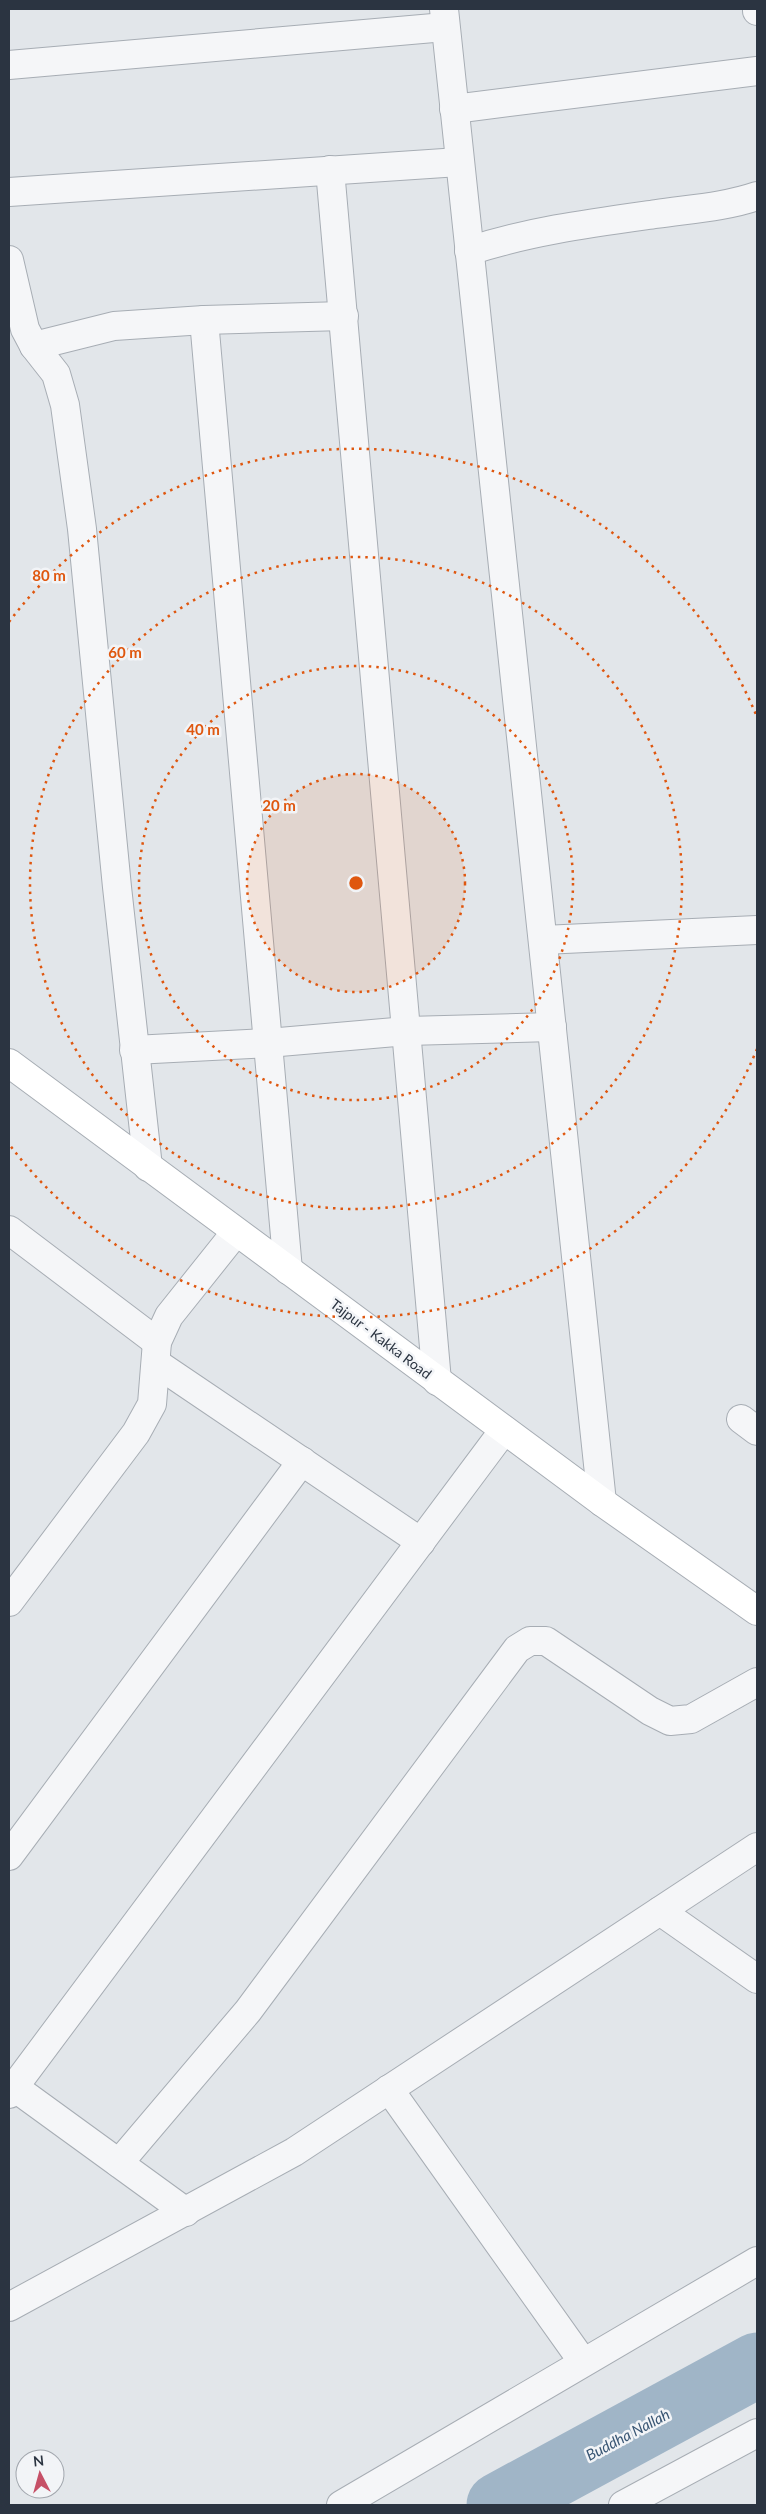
<svg xmlns="http://www.w3.org/2000/svg" width="766" height="2514" font-family="Lato,sans-serif">
<style>
.lines{fill:none;stroke-linecap:round;stroke-linejoin:round}
.river{stroke:#a0b5c7;stroke-width:65}
.street-casing{stroke:#a7adb4;stroke-width:30}
.secondary-casing{stroke:#a7adb4;stroke-width:30}
.street{stroke:#f5f6f8;stroke-width:28}
.secondary{stroke:#fff;stroke-width:28}
.ring{fill:none;stroke:#df570f;stroke-width:2.5;stroke-dasharray:2.5 5}
.labels{text-anchor:middle;stroke-width:5;stroke-linejoin:round;paint-order:stroke}
.street-label{font-size:14px;fill:#2b3441;stroke:#f2f4f7}
.water-label{font-size:15px;font-style:italic;fill:#385573;stroke:#f2f4f7}
.centre{fill:#df570f;stroke:#f2f4f7;stroke-width:2.5}
.ring-label{font-size:15px;text-anchor:middle;font-weight:bold;fill:#df570f;stroke:#f2f4f7;stroke-width:5;stroke-linejoin:round;paint-order:stroke}
</style>
<rect width="100%" height="100%" fill="#e2e6ea"/>
<g class="lines">
<polyline class="river" points="499,2505 757,2365"/>
<defs>
<g id="street">
<polyline points="444,9 602,1502"/>
<polyline points="757,9 757,11"/>
<polyline points="9,65 445,27"/>
<polyline points="454,109 757,71"/>
<polyline points="330,170 437,1381"/>
<polyline points="9,192 459,162"/>
<path d="M469,251C530,231 592,223 656,214C690,209 725,207 757,196"/>
<polyline points="9,260 25,329 34,346 56,374 65,405 82,529 117,887 148,1167"/>
<polyline points="204,320 288,1270"/>
<polyline points="34,346 114,326 204,320 344,316"/>
<polyline points="543,940 757,930"/>
<polyline points="134,1050 268,1043 407,1031 552,1027"/>
<polyline points="9,1230 157,1342"/>
<polyline points="156,1363 421,1542"/>
<polyline points="741,1419 757,1431"/>
<polyline points="9,1602 136,1433 152,1404 157,1342 169,1316 236,1232"/>
<polyline points="9,1856 302,1461"/>
<polyline points="660,1911 757,1979"/>
<polyline points="14,2087 186,2212"/>
<polyline points="389,2089 583,2362"/>
<polyline points="9,2094 504,1430"/>
<polyline points="119,2163 248,2011 517,1649 530,1641 546,1641 650,1711 670,1721 691,1719 757,1682"/>
<polyline points="9,2307 294,2152 757,1847"/>
<polyline points="341,2505 757,2261"/>
<polyline points="623,2505 757,2433"/>
</g>
<polyline id="secondary" points="9,1063 602,1502 757,1611"/>
</defs>
<use href="#street" class="street-casing"/>
<use href="#secondary" class="secondary-casing"/>
<use href="#street" class="street"/>
<use href="#secondary" class="secondary"/>
</g>
<circle cx="356" cy="883" r="109" fill="#df570f" fill-opacity=".12"/>
<g class="ring">
<circle cx="356" cy="883" r="109"/>
<circle cx="356" cy="883" r="217"/>
<circle cx="356" cy="883" r="326"/>
<path d="M757 1049A434 434 0 0 1 9 1144M9 622A434 434 0 0 1 757 717"/>
</g>
<g class="labels">
<g class="street-label">
<text transform="translate(381 1339) rotate(37)" y="5">Tajpur - Kakka Road</text>
</g>
<g class="water-label">
<text transform="translate(628 2435) rotate(-28)" y="5">Buddha Nallah</text>
</g>
</g>
<circle cx="356" cy="883" r="8" class="centre"/>
<g class="ring-label">
<text x="49" y="581">80 m</text>
<text x="125" y="658">60 m</text>
<text x="203" y="735">40 m</text>
<text x="279" y="811">20 m</text>
</g>
<rect width="766" height="2514" fill="none" stroke="#2b3441" stroke-width="20"/>
<g transform="translate(40 2474) rotate(354)"><circle r="24" fill="#f2f4f7" stroke="#a2a7ae"/>
<path d="M0-4L9 19L0 12L-9 19Z" fill="#c65067"/>
<text y="-8" font-size="14" font-weight="bold" text-anchor="middle" fill="#2b3441">N</text>
</g>
</svg>
